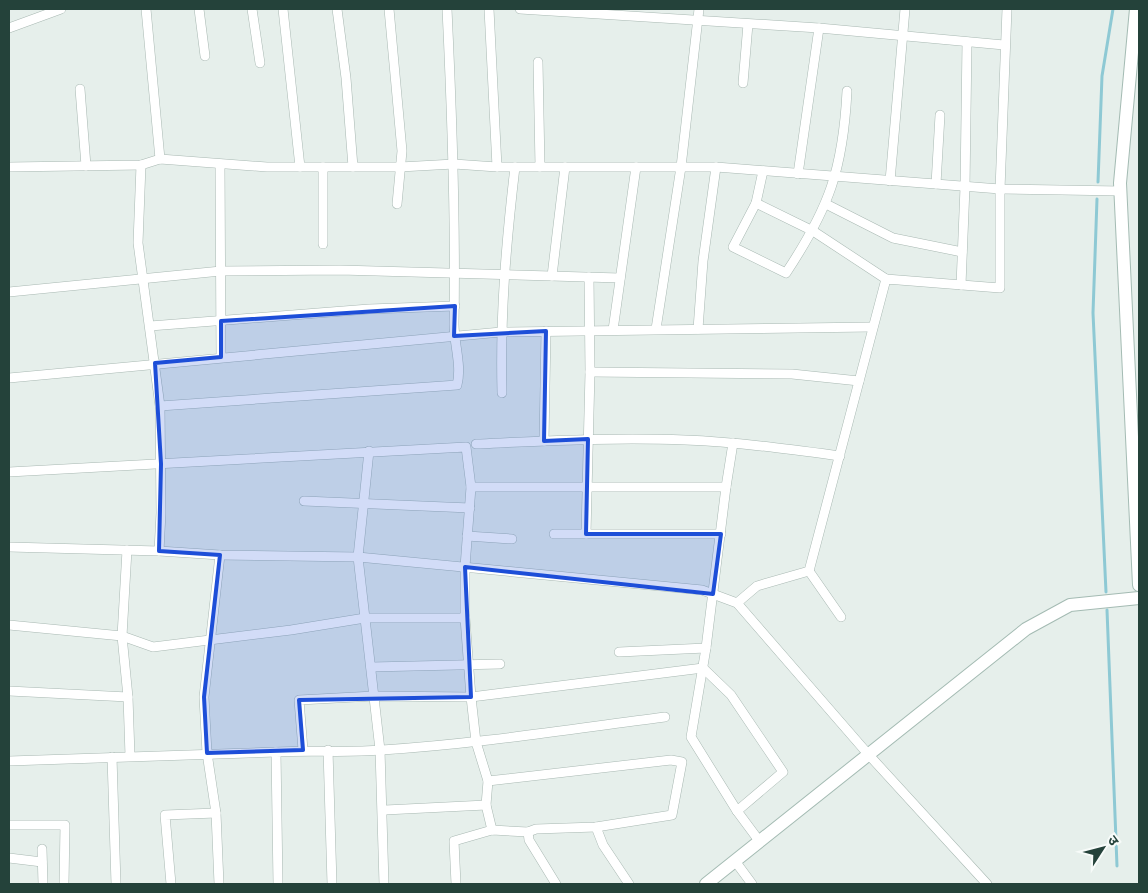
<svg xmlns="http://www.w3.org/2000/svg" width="1148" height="893" font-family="'PT Sans Narrow','Noto Sans Devanagari',sans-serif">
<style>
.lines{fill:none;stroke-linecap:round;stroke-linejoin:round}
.stream{stroke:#8ec9d4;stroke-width:3}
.street-casing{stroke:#a8b8b2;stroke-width:10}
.secondary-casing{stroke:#a4bbb3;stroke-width:14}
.street{stroke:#fff;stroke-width:9}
.secondary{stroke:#fff;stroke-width:12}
.marked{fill:#1d4ed8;fill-opacity:0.2;stroke:#1d4ed8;stroke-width:4;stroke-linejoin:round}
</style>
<rect width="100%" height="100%" fill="#e6efeb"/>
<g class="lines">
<g class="stream">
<polyline points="1098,182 1102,76 1113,9"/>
<polyline points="1097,199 1093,313 1106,592"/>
<polyline points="1107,610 1117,866"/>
</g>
<defs>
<g id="street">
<polyline points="146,9 160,159"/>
<polyline points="199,9 205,56"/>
<polyline points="252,9 260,63"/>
<polyline points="283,9 300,167"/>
<polyline points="337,9 346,78 353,167"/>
<polyline points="389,9 402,151 397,204"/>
<polyline points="489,9 497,167"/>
<polyline points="520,9 819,28 1004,45"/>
<polyline points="9,28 61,9"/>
<polyline points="538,62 540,167"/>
<polyline points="743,83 748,24"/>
<polyline points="80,89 86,166"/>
<polyline points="220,164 221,357"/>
<polyline points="141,165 138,243 160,406 161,513 159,551"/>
<polyline points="9,167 141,165 160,159 267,167 400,167 454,164 497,167 716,167 1000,189 1121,191"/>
<polyline points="323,167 323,244"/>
<path d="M763,171L756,203L733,247L786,273C829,208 843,170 847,91"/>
<polyline points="798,174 819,28"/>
<polyline points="890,181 905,9"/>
<polyline points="936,184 940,115"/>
<polyline points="756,203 813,231 886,279"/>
<polyline points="826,204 893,238 962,252"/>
<polyline points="552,276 565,167"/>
<polyline points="961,285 965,187 967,42"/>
<polyline points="9,292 221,271 340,270 620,278"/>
<polyline points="150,326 369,309 455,306"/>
<polyline points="656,329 681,167 699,9"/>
<polyline points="698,329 703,261 716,167"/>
<polyline points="613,330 636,167"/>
<polyline points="590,372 792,374 859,381"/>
<polyline points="9,378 501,332 872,327"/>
<path d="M502,393C500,315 506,244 515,167"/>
<path d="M160,406L457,385C462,366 454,344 454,324C456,219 452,114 447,9"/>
<polyline points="544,441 546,331"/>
<path d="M476,444C545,441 615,437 685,440C737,442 788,449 840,456"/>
<polyline points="369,451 358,557 380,750 384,884"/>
<polyline points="9,472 466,447 471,487 465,567 465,618 471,697 374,696 299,700 303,750"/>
<polyline points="471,487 726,487 733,443"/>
<polyline points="726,487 706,648 691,737 737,811 760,842"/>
<polyline points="304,501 470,508"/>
<polyline points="554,534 721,534"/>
<polyline points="586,534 590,372 589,277"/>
<polyline points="467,536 512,539"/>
<polyline points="9,547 159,551 220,555 358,557 702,590 737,603 868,754 987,884"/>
<polyline points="127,550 122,636 128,697 130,756"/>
<polyline points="809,571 841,617"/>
<polyline points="737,603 757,586 809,571 886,279 1000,288 1000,189 1007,9"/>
<polyline points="9,625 122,636 153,647 291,630 365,618 465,618"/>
<polyline points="619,652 706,648"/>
<polyline points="371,667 500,664"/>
<polyline points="9,691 128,697"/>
<polyline points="328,750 332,884"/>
<polyline points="112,757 116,884"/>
<polyline points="9,761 276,752"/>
<polyline points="486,805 488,781 476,742 471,697 703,668 731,695 783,772 737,811"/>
<polyline points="385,810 486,805 492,830"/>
<polyline points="9,825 65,825 64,884"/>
<polyline points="596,827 603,845 629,884"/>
<polyline points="528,832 529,840 556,884"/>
<polyline points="42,849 43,884"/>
<polyline points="9,858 42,862"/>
<polyline points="735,861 752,884"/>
<polyline points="171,884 165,815 216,813"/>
<polyline points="219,884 216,813 207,753 204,697 220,555"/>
<path d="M278,884L276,752C312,750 347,753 382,750C477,744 571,729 665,717"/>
<polyline points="456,884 454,841 492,830 528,832 536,829 596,827 672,815 682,762 671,760 488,781"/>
</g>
<g id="secondary">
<polyline points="1136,9 1120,183 1139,585"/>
<polyline points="706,884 1026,629 1070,605 1139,598"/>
</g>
</defs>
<use href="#street" class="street-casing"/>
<use href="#secondary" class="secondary-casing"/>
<use href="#street" class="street"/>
<use href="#secondary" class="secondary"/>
</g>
<path class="marked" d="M455,306L454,336L546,331L544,441L588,439L586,534H721L713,594L465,567L471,697L299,700L303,750L207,753L204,697L220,555L159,551L161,464L155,363L221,357V321Z"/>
<rect width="1148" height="893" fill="none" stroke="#24423a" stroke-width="20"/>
<g transform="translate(1103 848) rotate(54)" stroke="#f7fbf9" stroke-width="4" paint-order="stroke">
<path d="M0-4L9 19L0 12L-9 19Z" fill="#24423a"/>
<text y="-8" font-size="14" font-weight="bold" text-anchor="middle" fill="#24423a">उ</text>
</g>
</svg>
